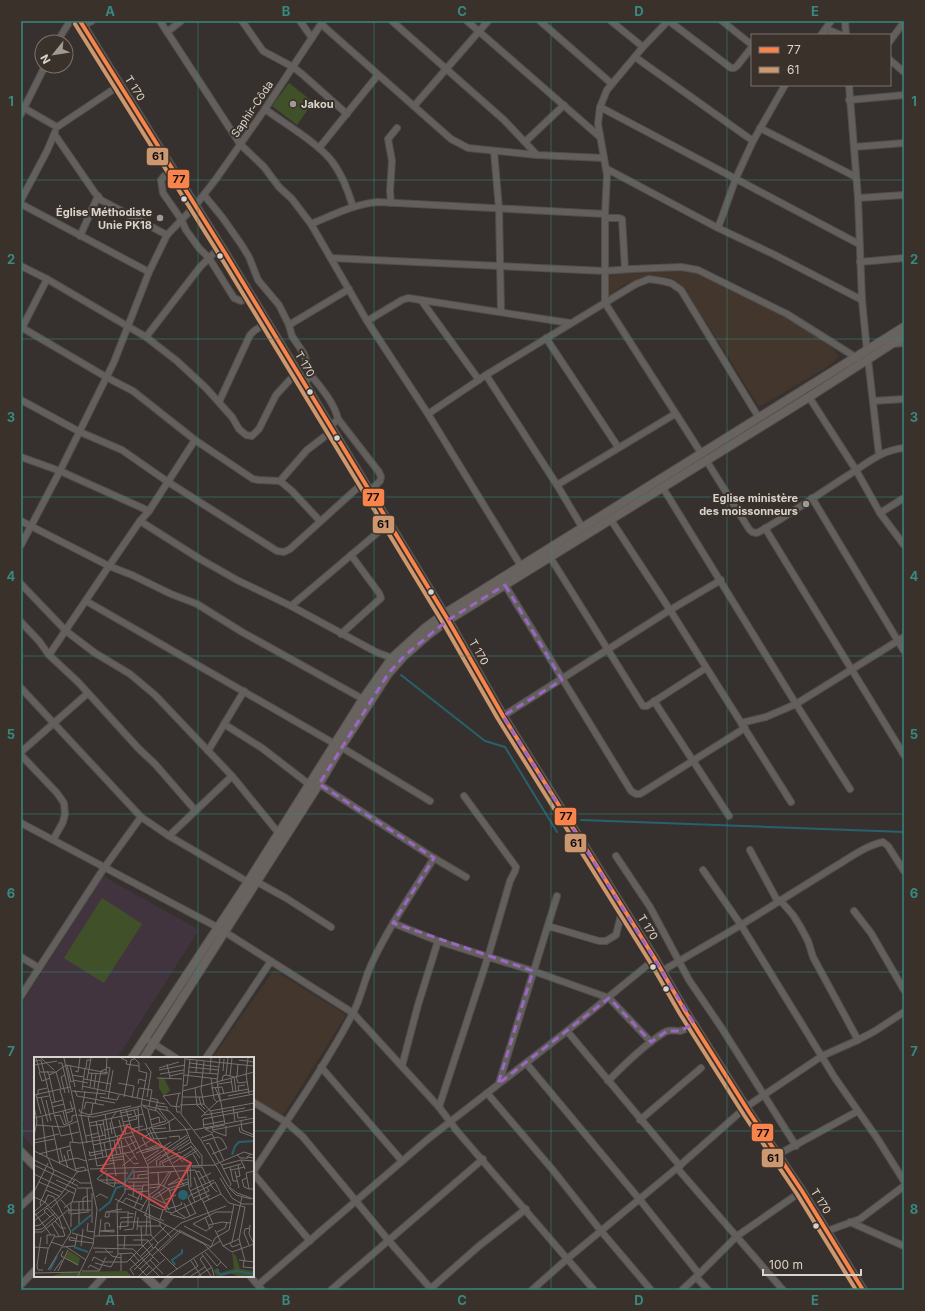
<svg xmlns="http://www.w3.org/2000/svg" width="925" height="1311" font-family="Inter,sans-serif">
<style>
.built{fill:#43362c}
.education{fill:#42343f}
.green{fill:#405129}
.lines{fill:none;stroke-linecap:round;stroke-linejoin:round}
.stream{stroke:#28616d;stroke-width:2}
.street-casing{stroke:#524e4b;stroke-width:8}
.secondary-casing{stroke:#524e4b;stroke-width:10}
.street{stroke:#625f5d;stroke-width:6}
.secondary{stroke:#696360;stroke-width:8}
.bus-1-casing{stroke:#39312a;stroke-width:7}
.bus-2-casing{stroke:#39312a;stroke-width:7}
.bus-1{stroke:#f8844c;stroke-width:4}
.bus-2{stroke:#cd976f;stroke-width:4}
.marked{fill:none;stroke:#9c66c4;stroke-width:3;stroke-dasharray:8 5;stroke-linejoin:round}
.grid{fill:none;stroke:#378981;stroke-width:1;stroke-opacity:0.55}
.poi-dot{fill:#9f9a96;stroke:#39312a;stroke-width:1.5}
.bus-dot{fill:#d8d3ce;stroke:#39312a;stroke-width:1.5}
.labels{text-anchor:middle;stroke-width:4;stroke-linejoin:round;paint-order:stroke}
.street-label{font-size:11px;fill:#d8d3ce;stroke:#39312a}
.poi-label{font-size:11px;font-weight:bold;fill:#d8d3ce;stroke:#39312a;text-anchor:end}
.inset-river{fill:none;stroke:#28616d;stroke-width:2}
.inset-road{fill:none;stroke:#77726e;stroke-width:1}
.view{fill:#d64a49;fill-opacity:0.15;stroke:#d64a49;stroke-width:2}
.inset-edge{fill:none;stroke:#d8d3ce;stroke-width:2}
.line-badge{stroke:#39312a;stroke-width:1.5}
.pale-badge-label{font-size:11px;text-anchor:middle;font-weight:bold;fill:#111}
.neatline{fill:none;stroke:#378981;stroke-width:1.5}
.grid-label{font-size:13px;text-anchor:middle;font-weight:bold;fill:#378981}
</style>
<rect width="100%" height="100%" fill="#36312e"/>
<g class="built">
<polygon points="659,271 684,271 698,273 782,314 832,347 839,357 824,369 759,407 710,328 679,284 672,278 658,276 627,283 609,295 608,276 619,273"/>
<polygon points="274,970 346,1015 282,1117 253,1097 253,1058 212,1058"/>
</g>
<polygon class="education" points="103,876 199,930 117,1058 35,1058 35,1149 21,1134 21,1131 25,1124 21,1121 21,1005"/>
<g class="green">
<polygon points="289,83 313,102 297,125 272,106"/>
<polygon points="102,898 142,924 104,983 64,958"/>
</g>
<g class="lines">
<g class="stream">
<polyline points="401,675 485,741 505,747 557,832"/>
<polyline points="581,820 904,832"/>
</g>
<defs>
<g id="street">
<polyline points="160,21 240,144 264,167 279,187 292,199 311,224 367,321 428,414 521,566"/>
<polyline points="242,21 263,51 293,67 302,74 347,114"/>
<polyline points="300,21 312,38"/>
<polyline points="392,21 504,120 537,155"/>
<polyline points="467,21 600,137"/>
<polyline points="540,21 612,84"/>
<polyline points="611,21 643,47"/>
<polyline points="668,21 643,47 607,90 600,107 598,124 607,175 605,214 605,303 701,453"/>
<polyline points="669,21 731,68 734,68 737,66 752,47"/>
<polyline points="722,21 752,45"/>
<polyline points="845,21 846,35"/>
<polyline points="321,24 451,139 468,148 537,155 604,158"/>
<polyline points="83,26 92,21"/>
<polyline points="826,29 841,35"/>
<polyline points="167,32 181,21"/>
<polyline points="821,35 831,21"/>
<polyline points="890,41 904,22"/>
<polyline points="57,42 70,21"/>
<polyline points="635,57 753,141"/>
<polyline points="890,60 904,72"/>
<polyline points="849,85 858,198 862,300 867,351"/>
<polyline points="849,100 904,95"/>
<polyline points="414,106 488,21"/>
<polyline points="600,107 859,244"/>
<polyline points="24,108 57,127 120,85"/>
<path d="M265,109C285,124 315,141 331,160C342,174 348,190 353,207"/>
<polyline points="21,114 45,66"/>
<polyline points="760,128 856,177"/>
<polyline points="55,135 95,193 101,200 167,235"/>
<polyline points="525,142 564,105"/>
<polyline points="854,147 904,143"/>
<polyline points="319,148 378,75"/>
<polyline points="494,151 499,209 501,312"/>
<polyline points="607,169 718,228 773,254 862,300"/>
<polyline points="173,170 164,176 161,180 163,193 181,219 186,230 199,248 209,258 234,298 241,301 251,298"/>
<polyline points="204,195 222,217 241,244 249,257 258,280 279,305 289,325 349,289"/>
<polyline points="858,198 904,195"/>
<polyline points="21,200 47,151 55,132"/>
<polyline points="391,203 390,191 392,161 388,139 397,128"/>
<polyline points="21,204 149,272"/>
<polyline points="605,218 619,218 622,219 625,269"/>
<path d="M311,224C333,215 354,204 378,202L605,214"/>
<polyline points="718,228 736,178 753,141 785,85"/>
<polyline points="80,236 98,196"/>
<polyline points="331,258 605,271 632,269 681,267 698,270 787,314 857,358"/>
<polyline points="860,262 904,258"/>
<polyline points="21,266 47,279 146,337 177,361 206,388 232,417 239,429 246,435 252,436 259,429 276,395 297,372"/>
<polyline points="421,300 479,380"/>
<polyline points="367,321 402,300 408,298 570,323"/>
<polyline points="289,325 292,336 304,354 311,375 304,383"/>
<polyline points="21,327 106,377 133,391 195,440 253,479 259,480 280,481 307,450 332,431"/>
<polyline points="21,330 47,279"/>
<polyline points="146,337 200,267 221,246"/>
<polyline points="546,338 618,447"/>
<polyline points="892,344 904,343"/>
<polyline points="868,359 879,455"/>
<path d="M311,375C321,388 334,402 338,419L330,427"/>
<polyline points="486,375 557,485 582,527"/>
<polyline points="809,397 856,470 880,513 904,545"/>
<polyline points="21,400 80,432 122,450 168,482 277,551 284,552 290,549 364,482"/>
<polyline points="873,401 904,399"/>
<polyline points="219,402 250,335 254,331 266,323"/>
<polyline points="428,414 486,375 636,284 649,279 662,281 671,283 681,290 759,418"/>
<polyline points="338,419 379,472 381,477 380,481 370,491"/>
<polyline points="21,457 60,471 149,511"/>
<path d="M706,460L749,529L752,532L757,533C788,516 817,495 847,476C866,464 881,450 904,448"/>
<polyline points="280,481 292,491 320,521"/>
<polyline points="557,485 675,414"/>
<polyline points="663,488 796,704 850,789"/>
<polyline points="812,498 904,651"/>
<polyline points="880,513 904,498"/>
<polyline points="611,520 670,610 791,802"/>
<polyline points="21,521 109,566 132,575 171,594 197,604 242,632 363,699"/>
<polyline points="140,521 200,559 237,580 291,606 376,652 392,658"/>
<polyline points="765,528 904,755"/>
<polyline points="21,545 60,471 114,362 149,272 167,235 195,206 216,179 265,109 323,21"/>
<polyline points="550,557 643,706 647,706 706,668"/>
<polyline points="21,584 66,631 95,653 130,674 155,695 232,776 281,836"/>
<polyline points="505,585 631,791 636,794 640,794 745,728"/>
<polyline points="86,601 335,744"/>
<polyline points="291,606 389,523"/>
<polyline points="21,622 39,641 49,655 78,682 139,749 155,764 195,810"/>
<polyline points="341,634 381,598 379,593 351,555"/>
<polyline points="49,655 109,566 140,521 149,511 195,440"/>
<polyline points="21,688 141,817 169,836 248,882 257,882 286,898 331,927"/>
<polyline points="654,701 729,816"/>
<polyline points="503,716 670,610 721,580"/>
<polyline points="741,723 766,717 796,704 904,637"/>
<polyline points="224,724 262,748 310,785"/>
<polyline points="341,747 430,801"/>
<polyline points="208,751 244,691"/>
<polyline points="21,752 88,693"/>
<polyline points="21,755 57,793 64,803 65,814 63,822 53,840"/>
<polyline points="319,784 434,858 466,877"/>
<polyline points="21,823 217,927 353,1013 439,1107 457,1131 594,1290"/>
<polyline points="169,836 232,776"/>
<polyline points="750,850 778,902"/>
<polyline points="616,856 650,907 689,980 721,1027 796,1146"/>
<path d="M703,870L741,925C771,906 801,888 831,869C847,860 864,846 883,842L888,846L904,871"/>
<polyline points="780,900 793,915 800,926 808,941 813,957 858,1040 875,1031 904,1012"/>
<polyline points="854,911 871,933 904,990"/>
<polyline points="393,923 438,941 533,971 609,998 651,1042"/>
<polyline points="548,926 599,941 606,941 616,935 623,907"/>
<polyline points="21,957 39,968 104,868 141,817"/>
<polyline points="662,971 741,925 835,1078 877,1138 904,1181"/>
<polyline points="21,996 39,968"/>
<polyline points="567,1031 680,1166"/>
<polyline points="145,1038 176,1058"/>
<polyline points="206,1058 271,961"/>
<polyline points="526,1063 640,1200 699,1274"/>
<polyline points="402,1066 418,1005 438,941"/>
<polyline points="321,1067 402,1161"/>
<path d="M608,1081C625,1064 644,1045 665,1032C670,1029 674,1031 680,1031C685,1030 690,1027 694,1023"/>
<polyline points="499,1083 557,896"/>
<polyline points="487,1093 552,1169 601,1231 651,1290"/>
<polyline points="253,1102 286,1122 303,1137 389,1241 432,1290"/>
<polyline points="439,1107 488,957 510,881 515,871 516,867 464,796"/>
<polyline points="640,1120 701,1068"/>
<polyline points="777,1155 858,1111"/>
<polyline points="677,1168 783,1290"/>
<path d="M253,1172C287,1120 324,1068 353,1013C361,998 364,981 371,965C388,928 412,893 434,858"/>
<polyline points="253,1173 310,1241"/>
<polyline points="21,1206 35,1193"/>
<polyline points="850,1222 904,1246"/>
<polyline points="827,1231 860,1219 904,1186"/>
<polyline points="250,1276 262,1290"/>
<polyline points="696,1277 708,1290"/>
<polyline points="21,1285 35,1270"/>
<polyline points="258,1285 428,1139 567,1031 655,959"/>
<polyline points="91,1290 104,1276"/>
<polyline points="159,1290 171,1276"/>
<polyline points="331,1290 483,1159"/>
<polyline points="429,1290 479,1246 526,1209"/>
<polyline points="532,1290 567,1259 677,1168 746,1107 822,1056 858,1040"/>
<polyline points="682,1290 696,1277 737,1236 802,1191"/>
</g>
<g id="secondary">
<polyline points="80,21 225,253 448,620 503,716 655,959 685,1011 749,1112 802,1191 863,1290"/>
<polyline points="132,1058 248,882 363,699 392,658 425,628 444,614 904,327"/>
<polyline points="144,1058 319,784 341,747 388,674 404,656 428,635 448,620 809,397 904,336"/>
<polyline points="21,1152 35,1166"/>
<polyline points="145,1276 160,1290"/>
</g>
</defs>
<use href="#street" class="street-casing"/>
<use href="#secondary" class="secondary-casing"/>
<use href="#street" class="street"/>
<use href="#secondary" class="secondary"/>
<defs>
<polyline id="bus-1" points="80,21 225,253 448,620 503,716 655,959 685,1011 749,1112 802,1191 863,1290"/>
<polyline id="bus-2" points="75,24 220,256 443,623 498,719 650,962 680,1014 744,1115 797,1194 856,1290"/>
</defs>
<use href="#bus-1" class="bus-1-casing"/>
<use href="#bus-2" class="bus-2-casing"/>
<use href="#bus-1" class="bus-1"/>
<use href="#bus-2" class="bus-2"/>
</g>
<path class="marked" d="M505,585L562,680L503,716L694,1023L681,1031H667L651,1042L609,998L498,1084L533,971L393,923L434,858L319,784L388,674L404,656L448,620Z"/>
<path class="grid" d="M198,21V1058M374,21V1290M551,21V1290M727,21V1290M21,180H904M21,339H904M21,497H904M21,656H904M21,814H904M21,972H904M21,1131H35M253,1131H904M198,1276V1290"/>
<g class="poi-dot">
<circle cx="293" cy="104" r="4"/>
<circle cx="160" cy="218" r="4"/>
<circle cx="806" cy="504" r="4"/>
</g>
<g class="bus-dot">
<circle cx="184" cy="199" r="3.5"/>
<circle cx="220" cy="256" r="3.5"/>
<circle cx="310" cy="392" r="3.5"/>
<circle cx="337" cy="438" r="3.5"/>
<circle cx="431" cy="592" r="3.5"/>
<circle cx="653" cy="967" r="3.5"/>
<circle cx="666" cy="989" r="3.5"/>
<circle cx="816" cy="1226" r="3.5"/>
</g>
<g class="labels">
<g class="street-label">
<text transform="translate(135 88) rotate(58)" y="4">T 170</text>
<text transform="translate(252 109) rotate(-56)" y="4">Saphir-Côda</text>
<text transform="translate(305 364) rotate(59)" y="4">T 170</text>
<text transform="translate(479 652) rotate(60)" y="4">T 170</text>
<text transform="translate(648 927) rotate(58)" y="4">T 170</text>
<text transform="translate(821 1201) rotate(58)" y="4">T 170</text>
</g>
<g class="poi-label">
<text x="301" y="108" text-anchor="start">Jakou</text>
<text x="152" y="216">Église Méthodiste<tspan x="152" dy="13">Unie PK18</tspan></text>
<text x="798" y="502">Eglise ministère<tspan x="798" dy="13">des moissonneurs</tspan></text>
</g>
</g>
<g transform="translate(34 1057)">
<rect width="220" height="220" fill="#36312e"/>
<path d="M125,21H130L136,33L130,39L125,31ZM35,194L46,201L44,209L31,200ZM198,195L202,199L206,212L220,214V219H204L196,216L183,219L179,214L183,211L186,216L200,212ZM93,214L97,219H18L31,215Z" fill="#405129"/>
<path d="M144 138a5 5 0 1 1 10 0a5 5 0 1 1-10 0Z" fill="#28616d"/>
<path class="inset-river" d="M198,98L201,89L205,85L220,84M65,154L76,145L82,131L89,129L100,112M38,174L57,158M40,190L54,195M141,208L138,203L148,196V192M184,212V215L187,218L202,214L220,217M16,213L23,199"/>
<path class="inset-road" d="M2,1L6,15H22L32,8M7,1L20,13M30,1L63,153L59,188L44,219M87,1L93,4L92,7L105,9M151,1L147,57L167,83L194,129L203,136L220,142M186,1L183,25L191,67M214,1L212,17L215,37M152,2L220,9M205,3L220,5M0,4L7,3L20,56M170,4L167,33L170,47L177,55L180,69M24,6H28L35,36M111,6L117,15L113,40M156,6L185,10M133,7L136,21M0,8L23,4M32,8L74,16M33,8L37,25L39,24M36,8L41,30M155,10L185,13M52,11L53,3H57M125,11L145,5M125,13L151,8M13,14L15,18L22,15L27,32M41,14L44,15L46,1M189,14L190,2M5,15L8,24L16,21M155,15L184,17M162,15L163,3M54,16L72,17L73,1M176,16L177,1M126,17L150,13M15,18L21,45M31,18L27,20L31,36M38,18L50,20M150,18L184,22M192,18L200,20L202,35M136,19L149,16M196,19L198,1M202,19L204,26L213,25M203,19L204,7M123,21L148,22M177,21L180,42L183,45M197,21L199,35M50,22L77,27M39,23L54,26M53,23L57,1M188,24L189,19L192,18L194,1M84,26L100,29L98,41M104,27L105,22L112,24M184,27L197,25M48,29L131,47M149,29L153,28L156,2M56,30L58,16M181,30L186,43M60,31L62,17M161,31L163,48L171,56M177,31L188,30L190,37M41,33L43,39L81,46M48,33L51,11M72,33L76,11L73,10M38,34L72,37M149,34L220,15M205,34L204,29L211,28M145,36L142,50L143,55H146M0,38L36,30M2,38L7,57M4,38V33L13,31M194,39L219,34M7,40L14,65M66,40L83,43L85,38M90,40L97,3L100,2M148,40H169L215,32M165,40L167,48L171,52M3,41L15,39M103,41L105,31L118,33L115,49M117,41L124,43L121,54M74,42L79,13M12,43L17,64M29,43L34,65M17,46L29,43L26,33M61,47L67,14L72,12M108,48L135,54L152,72M146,48L170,47M0,49L3,64L0,79M107,49L113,71M109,49L114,52L118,70M123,49L133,50V53M199,49L201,65M18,50L30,47M104,50L105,73M146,50L137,49L129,39L147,36M124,51L135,65L136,74M45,52L46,55L56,58M50,52L52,45L70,48M92,52L98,75L114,109L115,146L111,158M115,52L123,54L132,64M86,53L92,77M29,54L32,66M176,54L220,46M203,55L204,61L213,60M32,56L39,54L36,44M87,56L104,52M20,57L27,79L45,75M71,57L82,119M44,58L59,60L107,49L113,16L105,14V6L100,1M47,58L53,86M47,58L51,34M55,58L97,49M57,58L59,46M170,58L211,51M20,59L26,58L30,68L38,64V59L42,58M54,59L63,109L81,106M8,60L13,100M167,60L184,44L220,37M0,61L41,51M94,61L109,57M69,63L72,82M85,63L88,75M116,63L125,60L126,66M62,64L69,100M207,64L208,73L220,78M76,65L78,77M89,65L103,62L100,53M55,66L98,57M35,67L39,85M66,67L69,79M2,68L29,70L44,64M118,68L132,64M169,68L190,64M18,69L26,107M55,69L70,67M178,69L179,74L192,79V69M205,70L206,75L220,80M115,71L120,82M118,71L150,129M170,71L169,62L220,52M97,72L109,69M112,72L118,83M118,72L132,71M152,72L157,85L168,99V108M71,73L96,67M160,73L220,61M179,73L220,65M179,76L171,72L191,68M52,79L64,76M83,79L87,97M82,80L77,62L83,54M96,80L102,92M135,80L145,79L146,82M58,81L72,78M167,81L178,77L180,81M91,82L103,103M180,82L190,104M0,83L25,77M87,83L91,111M80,84L83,98M169,84L184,80L188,82L193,91L178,97M0,86L20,82M70,86L73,100M172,87L175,86L185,105M59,88L99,79M36,89V85L46,86L72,82L131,67L141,61M157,89L166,101M113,90L108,81L117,76L157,72M26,92L29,104M112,93L128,89M144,93L157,85M0,94L42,114M55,94L56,99L68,96M55,96L93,89L102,84M90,96L100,107L105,106M102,96L126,87M108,96L129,90L137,85M146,96L158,89M5,97L36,89L42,114H45M159,97L165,108M203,97L206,101H214M217,97L213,100L220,101M30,98L34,111M128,99L154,80M35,102L33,94L37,93M74,102L90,99M111,102L125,93M149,102L164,93M0,103L41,123L38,126M54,103L97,95L119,82L133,81M207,103L220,104M75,104L90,102M113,104L153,78M25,105L43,101L52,104M186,105L197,127L196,129M139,106L162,91M114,107L127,98M182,107L210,95L220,98M0,108L44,129M188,108L207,103L211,112M88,109L101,99M123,109L122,104L155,83M126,109V105L146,95M130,109L128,106L144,99L149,105M156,109L157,130M153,110L155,131L161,145M158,110H168L178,130L183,135M196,110L199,124H203M41,112L50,110L52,113M56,112L182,108M189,112L207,107M73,113L63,122L80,130L82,122M197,113L211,110M201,114L205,131M220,114L212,116L215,132H220M162,115L165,114L172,127M115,116L161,113L175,143M0,117L41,137M73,117L91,116V111M160,120L167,142M202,120L206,119L204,108M186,121L198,141L208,147H220M213,121L208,123L210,130L215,132M41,122L46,126H57M95,122L114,121M100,122V115L114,114M104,122V118L114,117M165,122L177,116M22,123L42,132M66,123H73V117M5,125L28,135M94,125H114M73,126H91V116H94M73,127V123H82M115,128L125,127L135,132L142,154M134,128L154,122M134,128L146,121M176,128L181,125L187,137L195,146L211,150L205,182L211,204M129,130L137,115M43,131H58M53,131L54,156M115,131L125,130L124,115M195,131L202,138L217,142M91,132H109M133,132L154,125M12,133L25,139M135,134L154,127M156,134L180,123M0,135L14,106M102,135L115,134M125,135L135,153M94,137L105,142M157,137L154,141L162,157M14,138L20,140L37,175L14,213M115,138L124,132L135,115M157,138L177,128M99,139L100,125M115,139L132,147M0,140L11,145L25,161L31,179L21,180M62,140L66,137L74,141M118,140L131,131M121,141L135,132M159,141L175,134L173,130M81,142L126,163M168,142L179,167M27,143L35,152V157M107,143L109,128H114M131,143L142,138M38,145L42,132M45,145V167M170,145L187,137M37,146V170M88,146L92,141L110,149M150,146L156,159M115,147L129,153M115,148L117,178M7,149L6,146L20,114L14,101M13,151L23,162M13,151L10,154L16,160M17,151L35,134M30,151L38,145L57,144M100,151L107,135M49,153V141L53,139M106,154L114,141M131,154L138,156L176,138M142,154L152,161L162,156M0,155L11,145L14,138M0,155L17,178M72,155H95M72,155L88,152M72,155L71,160H75V156M37,157L53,155M136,157L151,162M110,158L126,165M0,159L25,140L43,115L54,113M171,160L176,172M86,161L99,160M0,164L12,155M21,164L27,171H32M126,164V169L137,180M130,164L126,162L129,153L144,149L148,147L147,145M98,165H117M126,165L170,187L193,211M54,166L53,174L61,175M58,166V136M18,167L25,179M175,168L188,165L197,166M216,168L215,177L220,187M0,169L6,168L21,156M103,169H126M107,169L108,188L125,206M150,169L178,184M179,169L172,174L159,167L182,155H198M83,170L94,169V156L100,157M0,173L8,172L20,161M86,173L87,165H98M90,173L99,172L102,154M103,173L104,160M145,173L177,190M181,173L189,189L205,182M66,174L80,173V175M67,174L80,175M71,174V166H75L76,170M0,175H8L34,153H57M183,175L191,171L193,165M38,176L59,182M112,178L113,159M61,179L117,178L124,186L121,190L143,212L186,184M65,179L67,162M7,180L3,209L4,213H9M42,182L36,180L35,183L59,186M99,183H114L119,191M116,184L133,168M17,185L29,189M198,185L208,140M124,186L147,166L192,149M196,186L198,190L206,187M13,187V178H21M83,188H108M215,188L210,176L211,172L216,171M31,189L52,203M47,189L49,172M189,189L198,195L220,187M0,190L14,191M29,190L41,189L43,178M177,190L181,181L195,173L200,147M59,191L99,192L125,219M71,192L78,199L87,201M90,192L91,179M29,194L27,199L44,208M126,194L146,175M61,195H79M171,195L183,209L187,205M87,196V214M84,197L98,196L105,204M168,197L178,211L180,219M107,199L119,187M118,199L144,174M169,199L166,202L177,219M96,202L113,219M116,203L129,217M205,203L220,205M58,204L60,200L70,205H93L115,183M157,204L167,219M210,204L209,210L220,211M61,206L77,210L84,197L83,147L91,135V129H109M11,207L14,192L21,178M54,211L56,208L66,213M106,212L119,200M100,213L116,197M20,214L28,203M24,214L34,193M48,214H65L72,200M0,216L46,215M100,218L96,212L121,190M113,218L131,202M105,219L115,209M133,219L143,212M149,219L164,209L160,202M157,219L171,210M164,219L178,210"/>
<path class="view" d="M93,69L157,106L131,151L67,114Z"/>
<rect width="220" height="220" class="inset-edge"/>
</g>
<g class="line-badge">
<rect x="146" y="147" width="23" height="19" rx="4" fill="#cd976f"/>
<rect x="167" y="169" width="23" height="20" rx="4" fill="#f8844c"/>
<rect x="362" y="488" width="23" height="19" rx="4" fill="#f8844c"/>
<rect x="372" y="515" width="23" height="19" rx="4" fill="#cd976f"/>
<rect x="554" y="807" width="23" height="19" rx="4" fill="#f8844c"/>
<rect x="564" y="833" width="23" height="20" rx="4" fill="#cd976f"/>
<rect x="751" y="1123" width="23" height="19" rx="4" fill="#f8844c"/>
<rect x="761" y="1148" width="23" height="20" rx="4" fill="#cd976f"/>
</g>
<g class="pale-badge-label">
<text x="158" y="160">61</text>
<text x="179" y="183">77</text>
<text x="373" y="501">77</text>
<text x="383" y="528">61</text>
<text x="566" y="820">77</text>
<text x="576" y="847">61</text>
<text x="763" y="1137">77</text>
<text x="773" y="1162">61</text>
</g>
<rect width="925" height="1311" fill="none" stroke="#39312a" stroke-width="44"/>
<rect x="751" y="34" width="140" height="52" fill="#39312a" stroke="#79726c"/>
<rect x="759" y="47" width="20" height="6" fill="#f8844c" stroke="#79726c"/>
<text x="787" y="54" font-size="12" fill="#d8d3ce">77</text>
<rect x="759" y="67" width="20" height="6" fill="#cd976f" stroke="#79726c"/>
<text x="787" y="74" font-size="12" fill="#d8d3ce">61</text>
<g transform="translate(54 54) rotate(240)"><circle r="19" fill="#39312a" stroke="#79726c"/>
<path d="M0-3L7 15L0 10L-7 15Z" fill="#9f9a96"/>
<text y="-6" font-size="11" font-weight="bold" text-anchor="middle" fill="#d8d3ce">N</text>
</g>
<path d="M763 1269v6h98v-6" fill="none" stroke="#d8d3ce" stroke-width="2"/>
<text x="769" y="1269" font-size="12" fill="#d8d3ce" stroke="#39312a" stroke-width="3" paint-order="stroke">100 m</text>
<rect x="22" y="22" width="881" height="1267" class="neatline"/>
<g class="grid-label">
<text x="110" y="16">A</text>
<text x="286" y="16">B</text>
<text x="462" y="16">C</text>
<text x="639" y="16">D</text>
<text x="815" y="16">E</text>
<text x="11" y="106">1</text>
<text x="914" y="106">1</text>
<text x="11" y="264">2</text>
<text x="914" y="264">2</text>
<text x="11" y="422">3</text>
<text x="914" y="422">3</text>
<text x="11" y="581">4</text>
<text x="914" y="581">4</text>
<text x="11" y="739">5</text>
<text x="914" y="739">5</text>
<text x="11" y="898">6</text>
<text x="914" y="898">6</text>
<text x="11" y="1056">7</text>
<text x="914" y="1056">7</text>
<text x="11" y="1214">8</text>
<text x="914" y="1214">8</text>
<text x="110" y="1305">A</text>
<text x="286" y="1305">B</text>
<text x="462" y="1305">C</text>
<text x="639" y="1305">D</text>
<text x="815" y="1305">E</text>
</g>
</svg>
